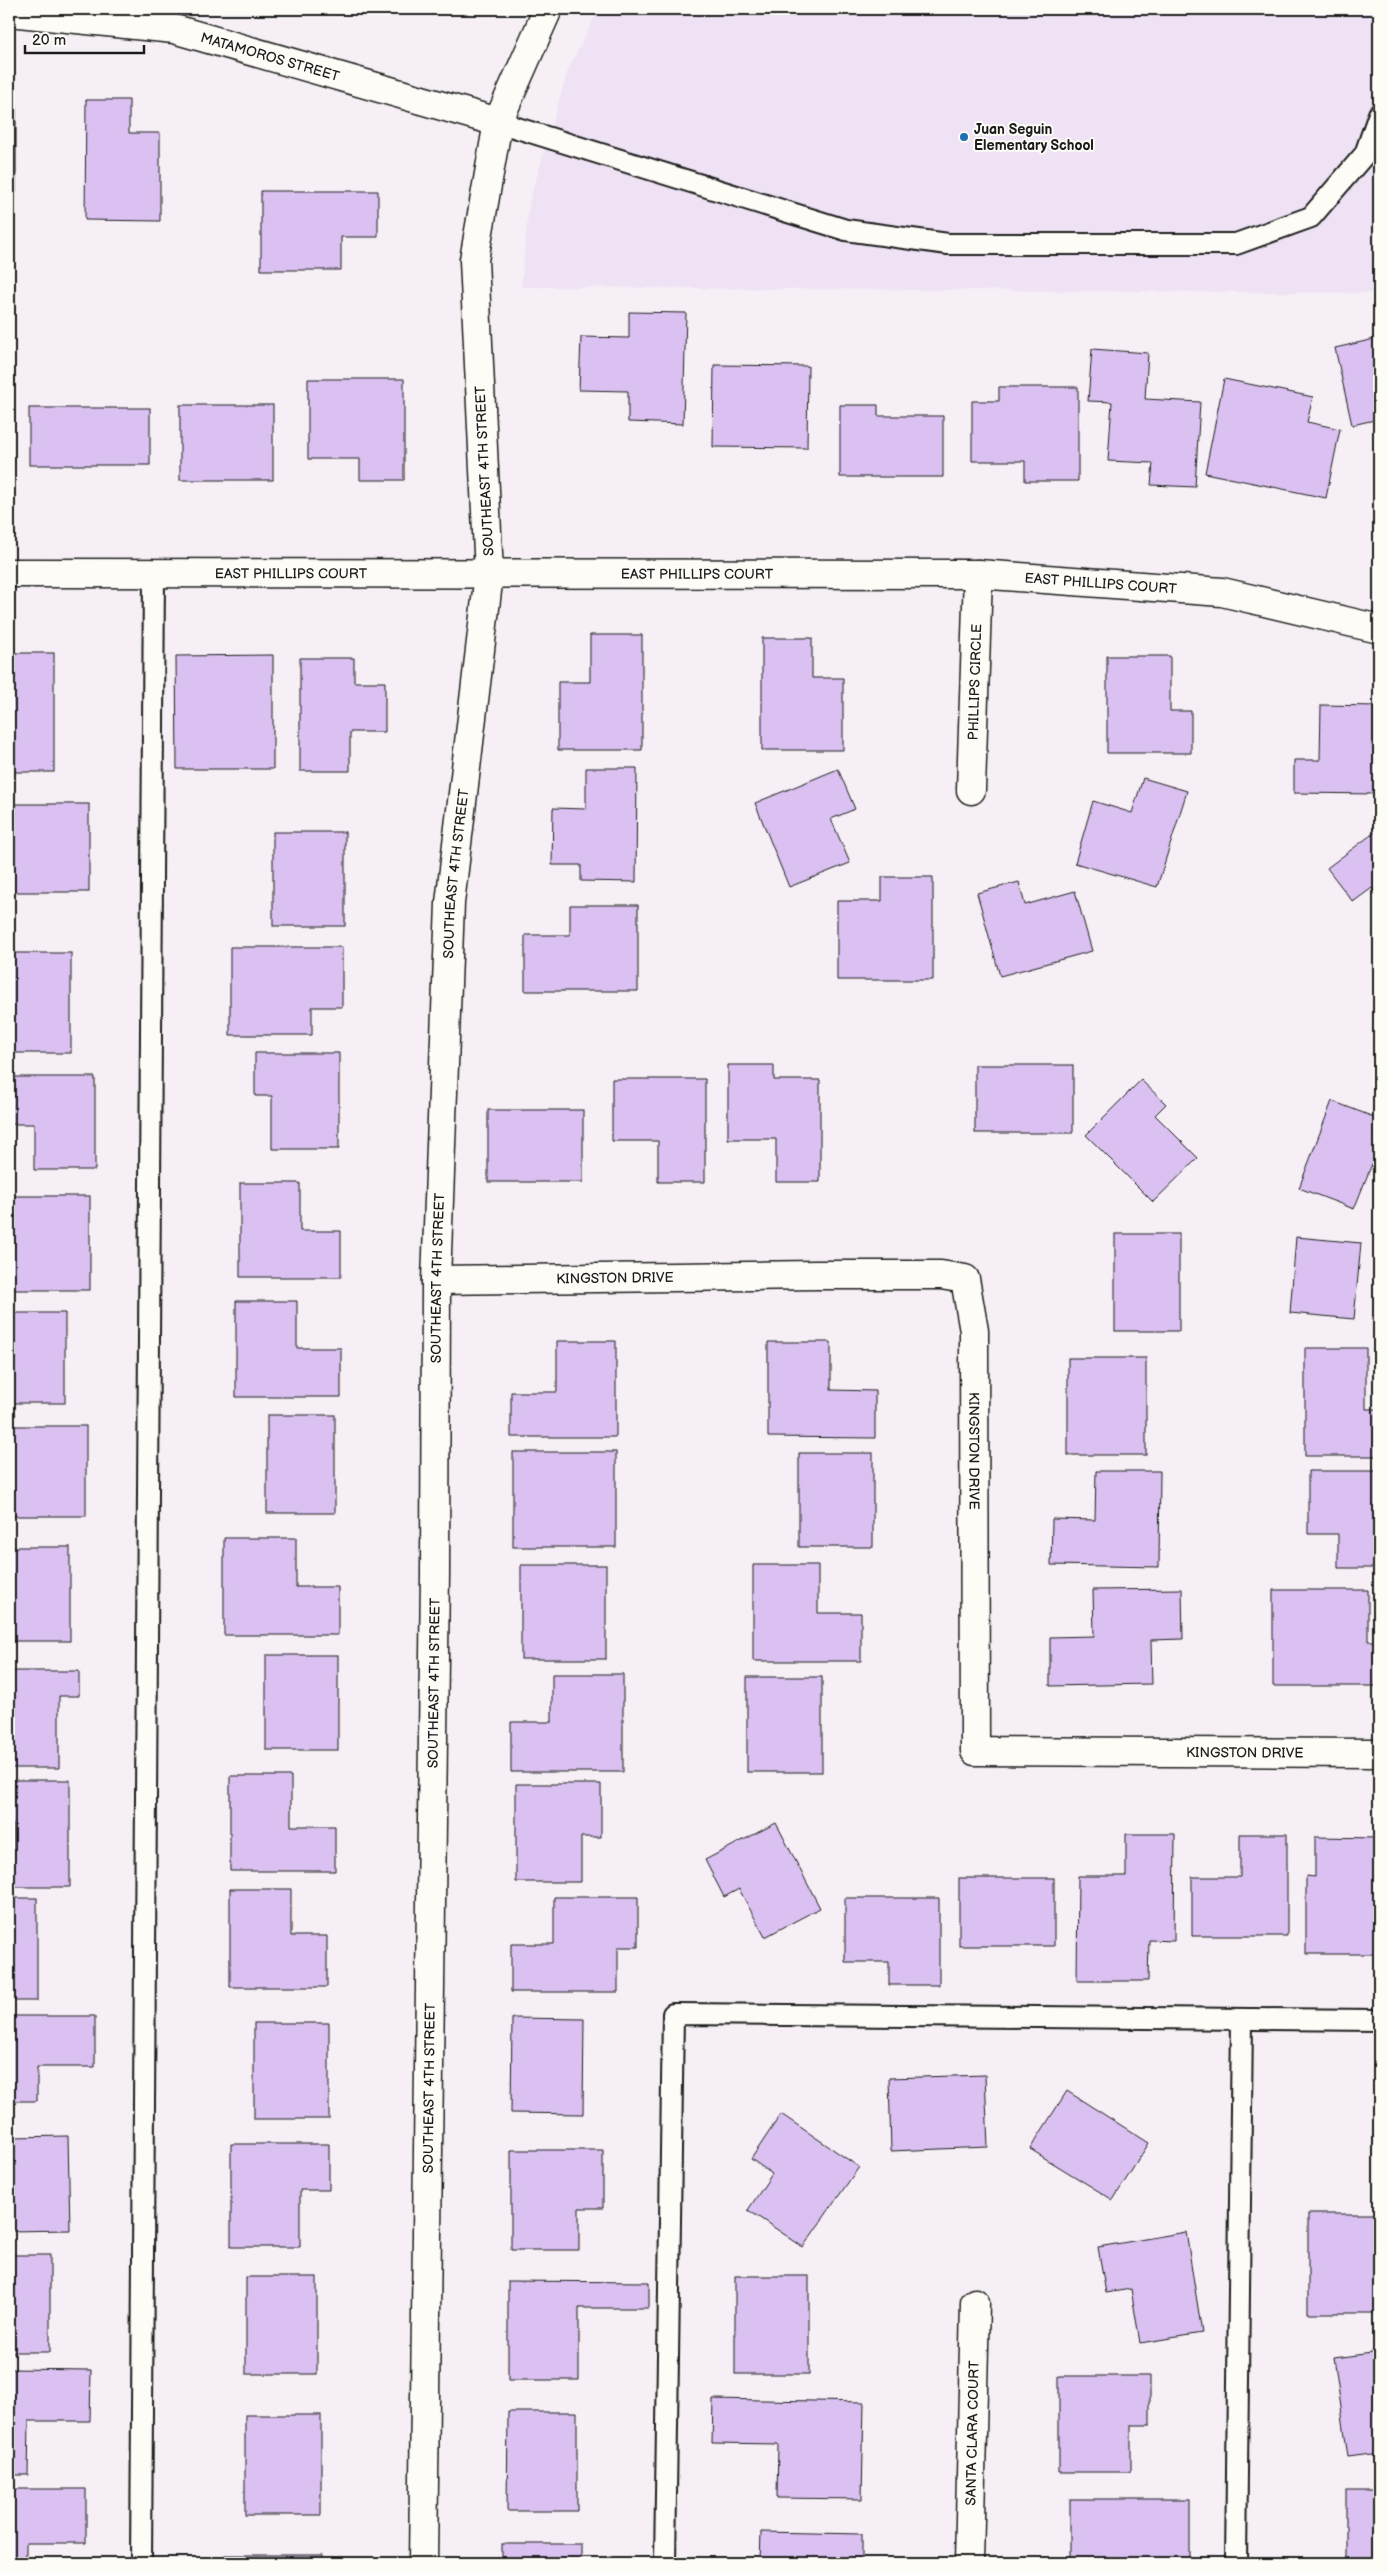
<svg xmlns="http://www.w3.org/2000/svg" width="1388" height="2572" font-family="'Balsamiq Sans',sans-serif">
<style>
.built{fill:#eee2f4}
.building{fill:#dac1f1;stroke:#1c1c1c}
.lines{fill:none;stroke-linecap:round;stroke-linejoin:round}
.lane-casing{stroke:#1c1c1c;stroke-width:24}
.street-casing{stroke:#1c1c1c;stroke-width:31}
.lane{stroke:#fdfcf7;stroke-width:20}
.street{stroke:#fdfcf7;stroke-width:28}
.poi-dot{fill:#1f6fb2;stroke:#fdfcf7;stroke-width:2}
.labels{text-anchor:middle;stroke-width:4;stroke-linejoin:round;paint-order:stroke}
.street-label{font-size:14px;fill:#1c1c1c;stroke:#fdfcf7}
.poi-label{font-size:14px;font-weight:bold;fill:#1c1c1c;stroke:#fdfcf7;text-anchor:start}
</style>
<rect width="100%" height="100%" fill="#f6f0f6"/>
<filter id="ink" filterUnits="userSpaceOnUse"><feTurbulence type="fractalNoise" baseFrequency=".02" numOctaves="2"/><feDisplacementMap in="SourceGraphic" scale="10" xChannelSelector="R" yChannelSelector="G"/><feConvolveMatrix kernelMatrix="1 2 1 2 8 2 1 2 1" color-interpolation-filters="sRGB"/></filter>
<g filter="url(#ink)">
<polygon class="built" points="599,9 1379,9 1379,293 521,287 529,203 568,70"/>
<g class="building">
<rect x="9" y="92" width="7" height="100"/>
<polygon points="86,100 129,100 129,133 160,133 160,221 85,220"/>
<polygon points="261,191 378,191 378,237 341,237 341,270 261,270"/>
<polygon points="629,312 686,313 683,424 628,422 628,391 579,390 581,337 629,338"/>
<polygon points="1379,338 1379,419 1352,425 1335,348"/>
<polygon points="1092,349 1148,353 1145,399 1200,402 1195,487 1151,485 1153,463 1108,461 1112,402 1088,401"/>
<polygon points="714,365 808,366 807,448 713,447"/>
<polygon points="308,379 404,379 404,480 360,480 360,459 308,459"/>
<polygon points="1224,379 1313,397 1307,422 1340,429 1326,498 1205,473"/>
<polygon points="999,387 1078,387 1078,481 1025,481 1025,461 972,461 972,401 999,401"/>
<rect x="180" y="405" width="93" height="75"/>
<polygon points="840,405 878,405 878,416 943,416 943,477 840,477"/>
<rect x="29" y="408" width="121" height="57"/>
<polygon points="590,635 642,635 642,750 558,750 558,682 590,682"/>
<polygon points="762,638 812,638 812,678 843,678 843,750 762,750"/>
<rect x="9" y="653" width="45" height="119"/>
<polygon points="273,655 273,769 177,769 176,656"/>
<polygon points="1107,656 1170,656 1170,711 1191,711 1191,753 1107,753"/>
<polygon points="300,658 354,658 354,682 385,682 385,732 350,732 350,771 300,771"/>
<polygon points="1321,705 1379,706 1379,794 1294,793 1294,760 1320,760"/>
<polygon points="586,768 637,768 636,882 581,881 581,865 552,865 553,808 586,809"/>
<polygon points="838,769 855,809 831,819 850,863 789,887 755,803"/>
<polygon points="1143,778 1187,791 1157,887 1075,863 1093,801 1132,813"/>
<rect x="9" y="804" width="80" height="88"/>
<polygon points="1379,829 1379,897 1372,888 1353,902 1327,868"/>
<rect x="273" y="832" width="72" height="94"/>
<polygon points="882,877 933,877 933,980 837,980 837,901 882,901"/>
<polygon points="1019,882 1025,905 1075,891 1092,951 1000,976 977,893"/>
<polygon points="570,905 638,905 638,991 525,991 525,935 570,935"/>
<polygon points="230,947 342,947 342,1007 312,1007 312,1035 230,1035"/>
<rect x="9" y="953" width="62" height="100"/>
<polygon points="255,1053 339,1053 339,1149 272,1149 272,1096 255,1096"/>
<polygon points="728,1065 774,1065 774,1080 820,1080 820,1182 776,1182 776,1139 728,1139"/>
<rect x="975" y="1065" width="98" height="68"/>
<polygon points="9,1077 95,1077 95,1170 34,1170 34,1124 9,1124"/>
<polygon points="612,1079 705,1079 705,1182 658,1182 658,1141 612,1141"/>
<polygon points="1141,1080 1166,1104 1155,1115 1198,1158 1153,1202 1086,1135"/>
<polygon points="1332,1101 1379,1119 1379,1167 1372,1164 1354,1209 1299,1188"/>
<rect x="488" y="1110" width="95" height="72"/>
<polygon points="240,1183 300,1183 300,1231 341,1231 341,1277 240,1277"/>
<rect x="9" y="1196" width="81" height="94"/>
<rect x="1115" y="1234" width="64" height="97"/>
<polygon points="1296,1237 1361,1243 1354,1319 1290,1313"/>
<polygon points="236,1301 297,1301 297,1348 341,1348 341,1397 236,1397"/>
<rect x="9" y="1313" width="56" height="90"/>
<polygon points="557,1341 616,1341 616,1437 511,1437 511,1392 557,1392"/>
<polygon points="768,1342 831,1342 831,1390 875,1391 875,1438 768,1437"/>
<polygon points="1305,1348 1366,1348 1366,1409 1379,1409 1379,1456 1305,1456"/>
<rect x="1068" y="1358" width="78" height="97"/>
<rect x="267" y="1415" width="68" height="98"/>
<rect x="9" y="1426" width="77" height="90"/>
<rect x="513" y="1452" width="103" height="95"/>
<rect x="799" y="1453" width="74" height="94"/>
<polygon points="1096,1471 1160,1471 1159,1567 1051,1565 1052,1519 1095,1520"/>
<polygon points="1308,1471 1379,1471 1379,1568 1338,1568 1338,1534 1308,1534"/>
<polygon points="224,1538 296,1538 296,1587 338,1587 338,1635 224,1635"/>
<rect x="9" y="1547" width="61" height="94"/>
<rect x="521" y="1565" width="85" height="94"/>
<polygon points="753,1565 818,1565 818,1613 861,1613 861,1661 753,1661"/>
<polygon points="1182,1589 1183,1639 1151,1640 1152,1684 1050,1686 1050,1637 1094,1636 1093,1590"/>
<polygon points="1273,1590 1368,1590 1368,1641 1379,1641 1379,1686 1273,1686"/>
<rect x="266" y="1655" width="72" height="95"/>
<polygon points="9,1671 79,1671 79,1696 59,1696 59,1768 9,1768"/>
<polygon points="552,1674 623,1674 623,1772 511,1772 511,1722 552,1722"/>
<rect x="747" y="1677" width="75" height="95"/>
<polygon points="230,1776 291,1776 291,1826 335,1826 335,1871 230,1871"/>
<polygon points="9,1780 70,1780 70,1887 13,1887 13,1824 9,1824"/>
<polygon points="516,1784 601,1784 601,1837 581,1837 581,1882 516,1882"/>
<polygon points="776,1823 820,1908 765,1937 739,1889 724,1897 705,1860"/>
<polygon points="1126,1834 1175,1834 1174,1941 1149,1940 1148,1981 1077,1981 1078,1876 1126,1876"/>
<polygon points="1240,1834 1287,1834 1287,1936 1192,1936 1192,1877 1240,1877"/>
<polygon points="1315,1837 1379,1838 1379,1954 1306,1954 1306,1876 1315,1877"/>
<rect x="959" y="1878" width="95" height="68"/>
<polygon points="230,1889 291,1889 291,1936 327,1936 327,1987 230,1987"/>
<polygon points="554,1897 638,1897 638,1947 618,1947 618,1992 511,1992 511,1944 554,1944"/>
<rect x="9" y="1898" width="28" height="103"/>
<polygon points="845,1898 939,1898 939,1985 889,1985 889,1962 845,1962"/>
<polygon points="9,2016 95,2016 95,2067 37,2067 37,2101 9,2101"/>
<polygon points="512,2018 584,2019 583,2114 511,2113"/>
<rect x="254" y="2023" width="75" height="96"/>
<polygon points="985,2075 988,2147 891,2151 889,2078"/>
<polygon points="1067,2091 1149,2143 1113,2200 1030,2149"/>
<polygon points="781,2114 859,2167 803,2247 748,2210 772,2174 751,2159"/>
<polygon points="68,2136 70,2230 9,2231 9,2137"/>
<polygon points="231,2144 329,2144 329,2190 300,2190 300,2247 231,2247"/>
<polygon points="511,2150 603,2150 603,2208 579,2208 579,2250 511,2250"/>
<rect x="1308" y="2214" width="71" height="99"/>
<polygon points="1186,2232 1202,2333 1140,2343 1131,2289 1106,2293 1098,2247"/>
<rect x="9" y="2255" width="41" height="97"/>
<rect x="735" y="2276" width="74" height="98"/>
<rect x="246" y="2277" width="71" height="97"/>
<polygon points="508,2281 649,2282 649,2308 579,2308 579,2380 508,2380"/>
<polygon points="1379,2352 1379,2453 1348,2457 1334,2358"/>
<polygon points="9,2369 91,2370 90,2421 29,2421 28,2475 9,2475"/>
<polygon points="1059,2376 1150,2376 1150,2425 1131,2425 1131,2472 1059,2472"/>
<polygon points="713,2399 864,2402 862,2499 777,2498 778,2444 712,2443"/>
<polygon points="508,2412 577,2412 577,2511 507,2511"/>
<rect x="245" y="2415" width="76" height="100"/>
<polygon points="9,2489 86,2489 86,2543 26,2543 26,2563 9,2563"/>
<rect x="1346" y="2491" width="33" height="72"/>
<rect x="1070" y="2499" width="120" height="64"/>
<polygon points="761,2532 862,2534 862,2563 760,2563"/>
<rect x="502" y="2544" width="79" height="19"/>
<rect x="225" y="2555" width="98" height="8"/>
</g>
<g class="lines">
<defs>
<g id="lane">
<polyline points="498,122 846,230 948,244 1236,244 1311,217 1365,154 1379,114"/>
<polyline points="141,2563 154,573"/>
<polyline points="665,2563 673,2014 1379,2020"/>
<polyline points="1236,2563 1242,2019"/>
</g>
<g id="street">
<path id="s1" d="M9,12L174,29L498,122"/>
<path id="s2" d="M9,573L978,574L1222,592L1379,629"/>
<path id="s3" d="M971,790L978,574"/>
<path id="s4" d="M436,1280L818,1275H941L965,1279L974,1331L975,1751L1379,1753"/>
<path id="s5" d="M423,2563L435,1573L436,1280L450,903L489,574L474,260L498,122L548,9"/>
<path id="s6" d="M969,2563L975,2303"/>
</g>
</defs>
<use href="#lane" class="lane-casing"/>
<use href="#street" class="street-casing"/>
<use href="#lane" class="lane"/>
<use href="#street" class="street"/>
</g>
</g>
<circle class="poi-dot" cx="964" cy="137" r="5"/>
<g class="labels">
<g class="street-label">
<text dy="5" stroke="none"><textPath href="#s1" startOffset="266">MATAMOROS STREET</textPath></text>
<text transform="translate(484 471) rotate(-93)" y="5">SOUTHEAST 4TH STREET</text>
<text dy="5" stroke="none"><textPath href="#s2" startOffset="282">EAST PHILLIPS COURT</textPath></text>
<text dy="5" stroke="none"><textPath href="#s2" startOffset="688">EAST PHILLIPS COURT</textPath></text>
<text dy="5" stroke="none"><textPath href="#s2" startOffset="1092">EAST PHILLIPS COURT</textPath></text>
<text dy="5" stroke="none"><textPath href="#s3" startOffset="108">PHILLIPS CIRCLE</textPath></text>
<text dy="5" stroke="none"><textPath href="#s5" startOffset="1690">SOUTHEAST 4TH STREET</textPath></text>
<text dy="5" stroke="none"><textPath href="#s5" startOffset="1285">SOUTHEAST 4TH STREET</textPath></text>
<text dy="5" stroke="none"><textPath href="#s4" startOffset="179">KINGSTON DRIVE</textPath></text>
<text dy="5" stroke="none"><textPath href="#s4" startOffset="702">KINGSTON DRIVE</textPath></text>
<text dy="5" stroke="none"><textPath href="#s5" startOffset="880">SOUTHEAST 4TH STREET</textPath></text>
<text dy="5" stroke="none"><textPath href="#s4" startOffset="1272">KINGSTON DRIVE</textPath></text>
<text dy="5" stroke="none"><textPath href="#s5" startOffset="475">SOUTHEAST 4TH STREET</textPath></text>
<text dy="5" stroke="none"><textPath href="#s6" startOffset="130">SANTA CLARA COURT</textPath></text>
</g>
<g class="poi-label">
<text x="974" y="134">Juan Seguin<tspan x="974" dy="16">Elementary School</tspan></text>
</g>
</g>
<rect width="1388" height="2572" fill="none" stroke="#fdfcf7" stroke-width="30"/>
<rect x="15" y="15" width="1358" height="2542" fill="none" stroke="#1c1c1c" stroke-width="2" filter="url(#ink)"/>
<path d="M25 45v8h119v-8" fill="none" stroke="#1c1c1c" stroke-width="2.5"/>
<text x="32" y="45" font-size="15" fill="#1c1c1c" stroke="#fdfcf7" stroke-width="4" paint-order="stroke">20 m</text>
</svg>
